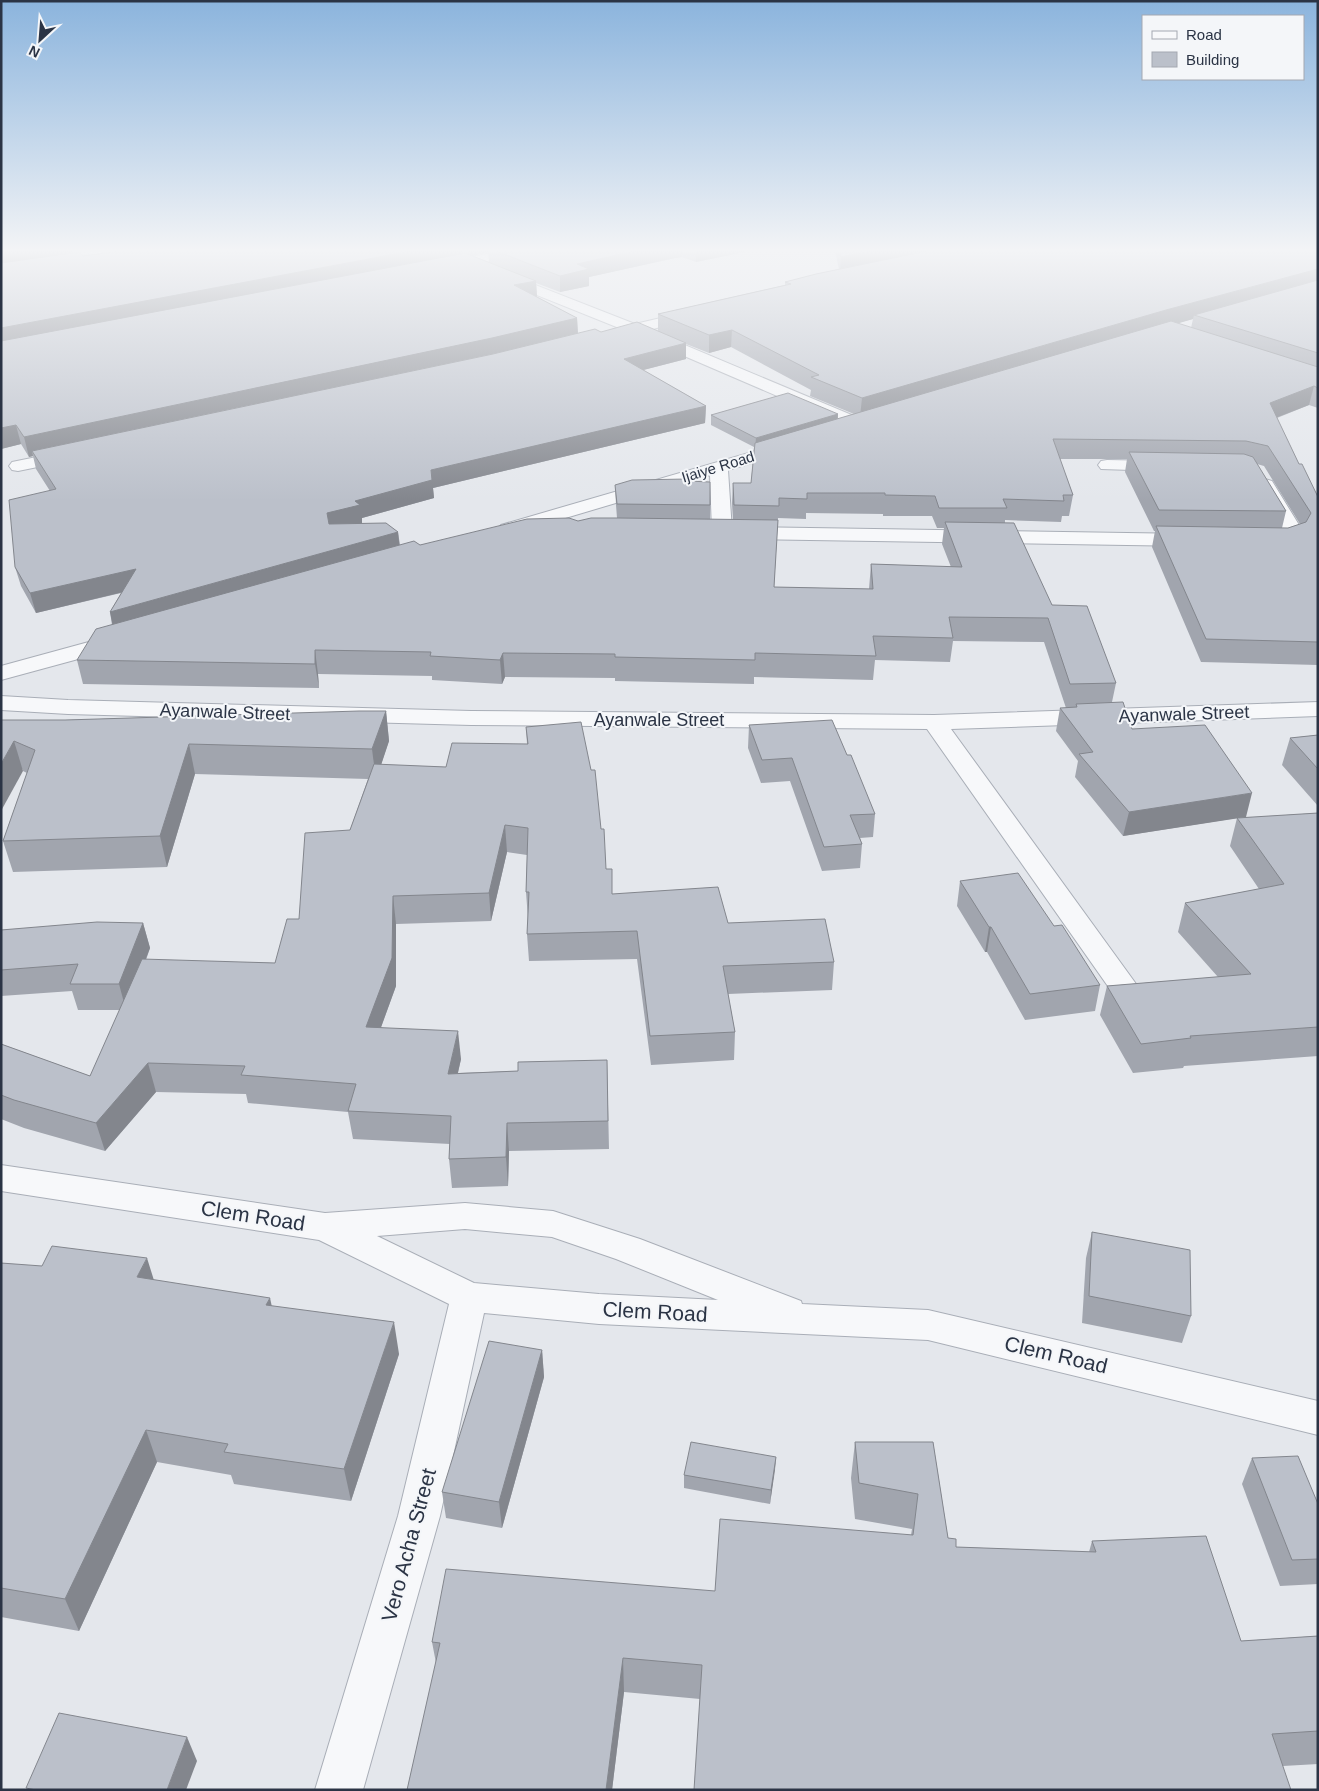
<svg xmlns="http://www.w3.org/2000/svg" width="1319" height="1791" font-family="Arial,sans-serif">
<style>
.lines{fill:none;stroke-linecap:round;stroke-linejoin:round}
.minor-casing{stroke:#a9aeb7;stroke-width:2}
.minor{fill:#f7f8fa;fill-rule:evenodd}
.wall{fill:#a1a5ae;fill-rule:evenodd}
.shaded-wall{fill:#83868d}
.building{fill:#bbc0ca;stroke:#83868d}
.labels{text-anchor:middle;stroke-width:4;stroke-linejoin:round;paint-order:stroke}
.far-street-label{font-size:15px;fill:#2b3445;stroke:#f4f6f9}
.street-label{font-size:18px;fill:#2b3445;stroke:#f4f6f9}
.near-street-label{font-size:21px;fill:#2b3445;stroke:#f4f6f9}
</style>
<rect width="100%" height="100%" fill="#e4e7ec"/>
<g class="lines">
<defs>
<g id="minor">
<polygon points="87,251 100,251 106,258 99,262 94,261"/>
<polygon points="503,251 530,251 523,255 444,270 437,266 444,262"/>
<polygon points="502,272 635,324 695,310 700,311 702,314 700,317 649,330 866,421 869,425 866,429 860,430 854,429 633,334 611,340 606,338 603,335 606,332 619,328 497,279 495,276 497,273"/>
<polygon points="790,441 796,442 799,446 796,450 728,470 732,531 740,527 1190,534 1197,536 1200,540 1197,544 1190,546 740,539 733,537 731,534 729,536 722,538 715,536 712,532 710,475 515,533 508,535 501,533 498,529 501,525"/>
<polygon points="71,450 77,451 80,455 77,459 18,471 12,470 9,466 12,462"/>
<polygon points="1107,460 1162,461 1168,462 1171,466 1168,470 1162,471 1101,469 1098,465 1101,461"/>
<path d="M1265,479L1272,481L1304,533L1300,542C1287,546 1275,549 1261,545L1258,541L1261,537L1282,535L1284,533L1256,485L1258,481Z"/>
<polygon points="118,634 126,636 129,641 126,646 1,680 1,666"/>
<polygon points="1,696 68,700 471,711 934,715 1318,702 1318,716 951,729 1139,988 1144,995 1139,1002 1129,1005 1119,1002 927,729 471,725 68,714 1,710"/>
<path d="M1,1165L325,1213L465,1203L553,1211L640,1239L801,1301L802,1304L928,1310L1318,1401V1435L928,1340L599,1324L484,1313L440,1516L363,1790H315L398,1516L449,1304L319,1240L1,1191ZM465,1229L552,1237L616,1259L718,1300L599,1294L474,1283L377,1236Z"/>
</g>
</defs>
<use href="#minor" class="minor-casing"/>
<use href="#minor" class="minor"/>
</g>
<g class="wall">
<path d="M1,251H72V253L83,256L120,251H749L696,262L682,257L675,258L589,277V286L560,292L536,283L537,297L577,318L578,333L658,331V314L785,285V282L839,269L835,251H1318V408L1309,405L1277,418L1299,464L1318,497V665L1201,662L1152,547L1155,531H1154L1125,472L1127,459H1060L1073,495L1069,516H1062L1061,522L1005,520V523L1052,605L1116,683L1112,702L1132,729L1246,817L1240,818L1318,813V1056L1184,1066L1183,1068L1133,1073L1100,1015L1107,986L1218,977L1178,932L1185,903L1259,889L1230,846L1237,818L1123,836L1075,777L1078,761L1056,731L1060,708H1066L1044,642L953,641L950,662L875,660L873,680L754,677V684L615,681V678L505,677L502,684L432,680V676L318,674L319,688L83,684L77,660L112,625L110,612L121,593L36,613L21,586L15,567L50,491L36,469L33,456L29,457L21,444L1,449ZM488,252L489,262L472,256ZM1193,319L1191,328L1177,323ZM686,344L709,353L731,347L811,390L810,396L854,414L838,419V414L711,415V425L754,447L751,483H733L732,503L733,520L710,519V505L688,481L615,485L616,505L617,518L578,521L420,545H400L398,532L362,523V518L434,498L433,488L705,423L706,406L643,370L686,359ZM1257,464L1264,466L1300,524L1288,528H1282L1286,511ZM806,513L883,514V516H932L937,528H944L942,544L951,567L871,564L869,589L774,587L778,518L806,519Z"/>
<polygon points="386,711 389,741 381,765 446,767 527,744 526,727 606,869 612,894 728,923 834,962 832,990 728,994 735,1032 734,1060 651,1065 637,959 529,961 527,934 528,919 526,892 527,855 507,852 491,921 396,924 396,986 381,1027 461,1059 458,1073 518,1071 607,1060 609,1149 509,1151 508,1186 452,1188 449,1159 450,1144 353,1139 348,1112 248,1103 246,1094 156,1092 105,1151 24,1128 1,1119 1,1044 90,1076 120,1010 78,1010 72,991 1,996 1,930 143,923 150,948 146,960 275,963 299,919 350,830 368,779 195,774 167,867 13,872 3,841 27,773 23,771 1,720 65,720"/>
<polygon points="749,725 847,755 875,814 873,837 860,838 862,844 860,868 822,871 790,781 761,783 748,748"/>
<polygon points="1318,735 1318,806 1282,765 1290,738"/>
<polygon points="960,881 1054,926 1100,985 1095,1011 1025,1020 987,952 985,952 957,906"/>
<polygon points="1092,1232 1191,1316 1182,1343 1082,1323 1086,1258"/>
<polygon points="1,1263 154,1280 272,1306 399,1354 351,1501 234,1484 231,1475 157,1462 79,1631 1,1617"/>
<polygon points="542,1350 544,1377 502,1528 446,1518 442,1492"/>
<polygon points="855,1442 933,1442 948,1538 956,1547 1089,1552 1092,1541 1241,1641 1318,1636 1318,1764 1283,1766 700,1699 624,1692 612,1790 407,1790 436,1663 432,1642 715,1591 911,1535 912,1529 855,1519 851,1478"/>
<polygon points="776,1457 770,1504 684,1488 684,1475"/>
<polygon points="1252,1458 1318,1504 1318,1584 1280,1586 1242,1484"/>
</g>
<g class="shaded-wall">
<polygon points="1,251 72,251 73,258 1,268"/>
<polygon points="411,251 463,251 463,255 1,346 1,328"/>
<polygon points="469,251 488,251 488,252 469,256"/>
<polygon points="635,251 682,251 682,257 675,258 589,277 589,286 560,292 560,276 577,264"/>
<polygon points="696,251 749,251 696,262"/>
<polygon points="872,251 945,251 840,274 841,257"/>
<polygon points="1318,269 1318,284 1194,315 1193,319 860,417 862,398 1166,310"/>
<polygon points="536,281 537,297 514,285"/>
<polygon points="577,318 578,336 32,451 33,456 29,457 24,437"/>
<polygon points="732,330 731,347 709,353 709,335"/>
<polygon points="686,343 686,359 624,375 624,359"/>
<polygon points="1314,386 1309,405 1265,422 1270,403"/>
<polygon points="706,406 705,423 433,488 434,498 362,518 362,523 330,531 327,513 431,470"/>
<polygon points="838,414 837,424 755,448 756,438"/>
<polygon points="16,425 21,444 1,449 1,428"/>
<polygon points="398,532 400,551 114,632 110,612"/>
<polygon points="136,569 140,588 36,613 30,593"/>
<polygon points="315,650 318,674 319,688 315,664"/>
<polygon points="503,653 505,677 502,684 500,660"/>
<polygon points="386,711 389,741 376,780 372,749"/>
<polygon points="14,741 23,771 1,811 1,764"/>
<polygon points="189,744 195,774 167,867 160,836"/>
<polygon points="1252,793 1246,817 1123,836 1129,812"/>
<polygon points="505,825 507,852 491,921 489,893"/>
<polygon points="393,896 396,924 396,986 371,1055 366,1027"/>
<polygon points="143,923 150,948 126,1010 119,984"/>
<polygon points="989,927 991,927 987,952 985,952"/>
<polygon points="458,1031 461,1059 451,1102 448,1074"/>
<polygon points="148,1063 156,1092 105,1151 96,1123"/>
<polygon points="507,1123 509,1151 508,1186 506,1157"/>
<polygon points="147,1258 157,1290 137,1277"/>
<polygon points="270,1298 277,1330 266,1305"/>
<polygon points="394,1322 399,1354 351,1501 344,1469"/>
<polygon points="542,1350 544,1377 502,1528 499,1502"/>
<polygon points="146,1430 157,1462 79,1631 65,1599"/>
<polygon points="776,1457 775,1470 770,1504 771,1490"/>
<polygon points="623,1658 624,1692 612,1790 606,1790"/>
<polygon points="187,1737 197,1761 186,1790 167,1790"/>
</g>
<g class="building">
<polygon points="120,251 411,251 1,328 1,263 79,252 83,256"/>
<polygon points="496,251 635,251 577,264 589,269 560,276"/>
<polygon points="840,251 872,251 841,257"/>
<polygon points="927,251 1318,251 1318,269 1166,310 862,398 811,377 819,375 732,330 709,335 658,314 791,284 785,282 816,274"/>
<polygon points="465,253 536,281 514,285 577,318 492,338 24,437 16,425 1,428 1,341"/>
<polygon points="1318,280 1318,353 1194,315"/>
<polygon points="1171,321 1318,367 1318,388 1314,386 1270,403 1299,464 1302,464 1318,497 1318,642 1206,639 1156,526 1288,528 1306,522 1311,513 1268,446 1246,441 1053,439 1073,495 1063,495 1064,501 1003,499 1007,508 939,508 935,496 885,495 885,493 807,493 807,499 779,498 779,506 734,505 733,483 751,483 755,443"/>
<polygon points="637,322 686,343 624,359 706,406 431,470 432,480 355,501 360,505 327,513 329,524 386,523 398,532 110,612 136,569 30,593 15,567 9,500 56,489 32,451 493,354 595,329 601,332"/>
<polygon points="788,393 838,414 756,438 711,415"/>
<polygon points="1129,452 1244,454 1253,457 1286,511 1159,510"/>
<polygon points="687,479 688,481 710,482 710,505 617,504 615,485 632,480"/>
<polygon points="569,518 578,521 591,518 619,518 778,520 774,587 873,589 871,564 962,567 945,522 1014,523 1052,605 1087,606 1116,683 1070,684 1048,618 949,617 953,638 873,636 876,656 755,653 755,660 615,657 615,654 503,653 500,660 430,656 431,652 315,650 315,664 77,660 96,629 414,541 420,545 527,519"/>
<polygon points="1123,702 1132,729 1205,725 1252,793 1129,812 1079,754 1093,752 1060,708 1077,707 1076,704"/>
<polygon points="359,711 386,711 372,749 189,744 160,836 3,841 35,750 14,741 1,764 1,720 65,720"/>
<polygon points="832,720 847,755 851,755 875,814 850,815 862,844 824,847 792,758 762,760 749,725"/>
<polygon points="581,722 591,770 595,770 601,829 604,829 606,869 612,869 612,894 718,887 728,923 825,919 834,962 723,966 735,1032 650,1036 637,931 527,934 529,892 526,892 528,828 505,825 489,893 393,896 392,958 366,1027 458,1031 448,1074 518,1071 518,1062 607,1060 608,1121 507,1123 506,1157 449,1159 451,1116 348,1111 356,1084 241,1075 245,1066 148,1063 96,1123 14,1100 1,1095 1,1044 90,1076 142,959 275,963 287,919 299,919 305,833 350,830 374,764 446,767 452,743 528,744 526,727"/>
<polygon points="1318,735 1318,769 1290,738"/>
<polygon points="1318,813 1318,1027 1190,1036 1191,1038 1141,1044 1107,986 1251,974 1185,903 1284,884 1237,818"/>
<polygon points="1018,873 1054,926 1062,925 1100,985 1030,994 991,927 989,927 960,881"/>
<polygon points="97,922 143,923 119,984 70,984 78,964 1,970 1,930"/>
<polygon points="1092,1232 1190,1250 1191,1316 1089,1296"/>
<polygon points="52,1246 147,1258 137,1277 270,1298 266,1305 394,1322 344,1469 224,1452 228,1444 146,1430 65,1599 1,1588 1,1263 42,1266"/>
<polygon points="489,1341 542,1350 499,1502 442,1492"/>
<polygon points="691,1442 776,1457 771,1490 684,1475"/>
<polygon points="855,1442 933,1442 948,1538 956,1539 956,1547 1096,1552 1092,1541 1206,1536 1241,1641 1318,1636 1318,1731 1272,1734 1291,1790 694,1790 702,1665 623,1658 606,1790 407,1790 440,1643 432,1642 446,1569 715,1591 720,1519 913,1535 918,1494 859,1483"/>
<polygon points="1298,1456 1318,1504 1318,1559 1292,1560 1252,1458"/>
<polygon points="59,1713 187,1737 167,1790 36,1790 26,1788"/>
</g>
<linearGradient id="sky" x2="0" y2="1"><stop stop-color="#8bb4dd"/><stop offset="0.5" stop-color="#f3f4f6"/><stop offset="1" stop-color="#f3f4f6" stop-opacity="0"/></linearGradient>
<rect width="1319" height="501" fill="url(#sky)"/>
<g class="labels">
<g class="far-street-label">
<text transform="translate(718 467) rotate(-17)" y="5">Ijaiye Road</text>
</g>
<g class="street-label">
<text transform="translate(225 712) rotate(2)" y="6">Ayanwale Street</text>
<text transform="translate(1184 714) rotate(-2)" y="6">Ayanwale Street</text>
<text x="659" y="726">Ayanwale Street</text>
</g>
<g class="near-street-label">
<text transform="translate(253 1216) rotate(9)" y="7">Clem Road</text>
<text transform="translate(655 1312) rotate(3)" y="7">Clem Road</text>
<text transform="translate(1056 1355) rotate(13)" y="7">Clem Road</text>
<text transform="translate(409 1545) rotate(-75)" y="7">Vero Acha Street</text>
</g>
</g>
<rect width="1319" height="1791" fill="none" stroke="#2b3445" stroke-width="5"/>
<rect x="1142" y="15" width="162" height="65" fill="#f4f6f9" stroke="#a4a8b1"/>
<rect x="1152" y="31" width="25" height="8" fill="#f7f8fa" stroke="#a4a8b1"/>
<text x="1186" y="40" font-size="15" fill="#2b3445">Road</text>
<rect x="1152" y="52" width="25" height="15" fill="#bbc0ca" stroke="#a4a8b1"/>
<text x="1186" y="65" font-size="15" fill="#2b3445">Building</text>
<g transform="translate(40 40) rotate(206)" stroke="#f4f6f9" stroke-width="4" paint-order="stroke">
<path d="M0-4L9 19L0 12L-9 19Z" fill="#2b3445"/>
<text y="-8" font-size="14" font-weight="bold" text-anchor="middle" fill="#2b3445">N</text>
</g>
</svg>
